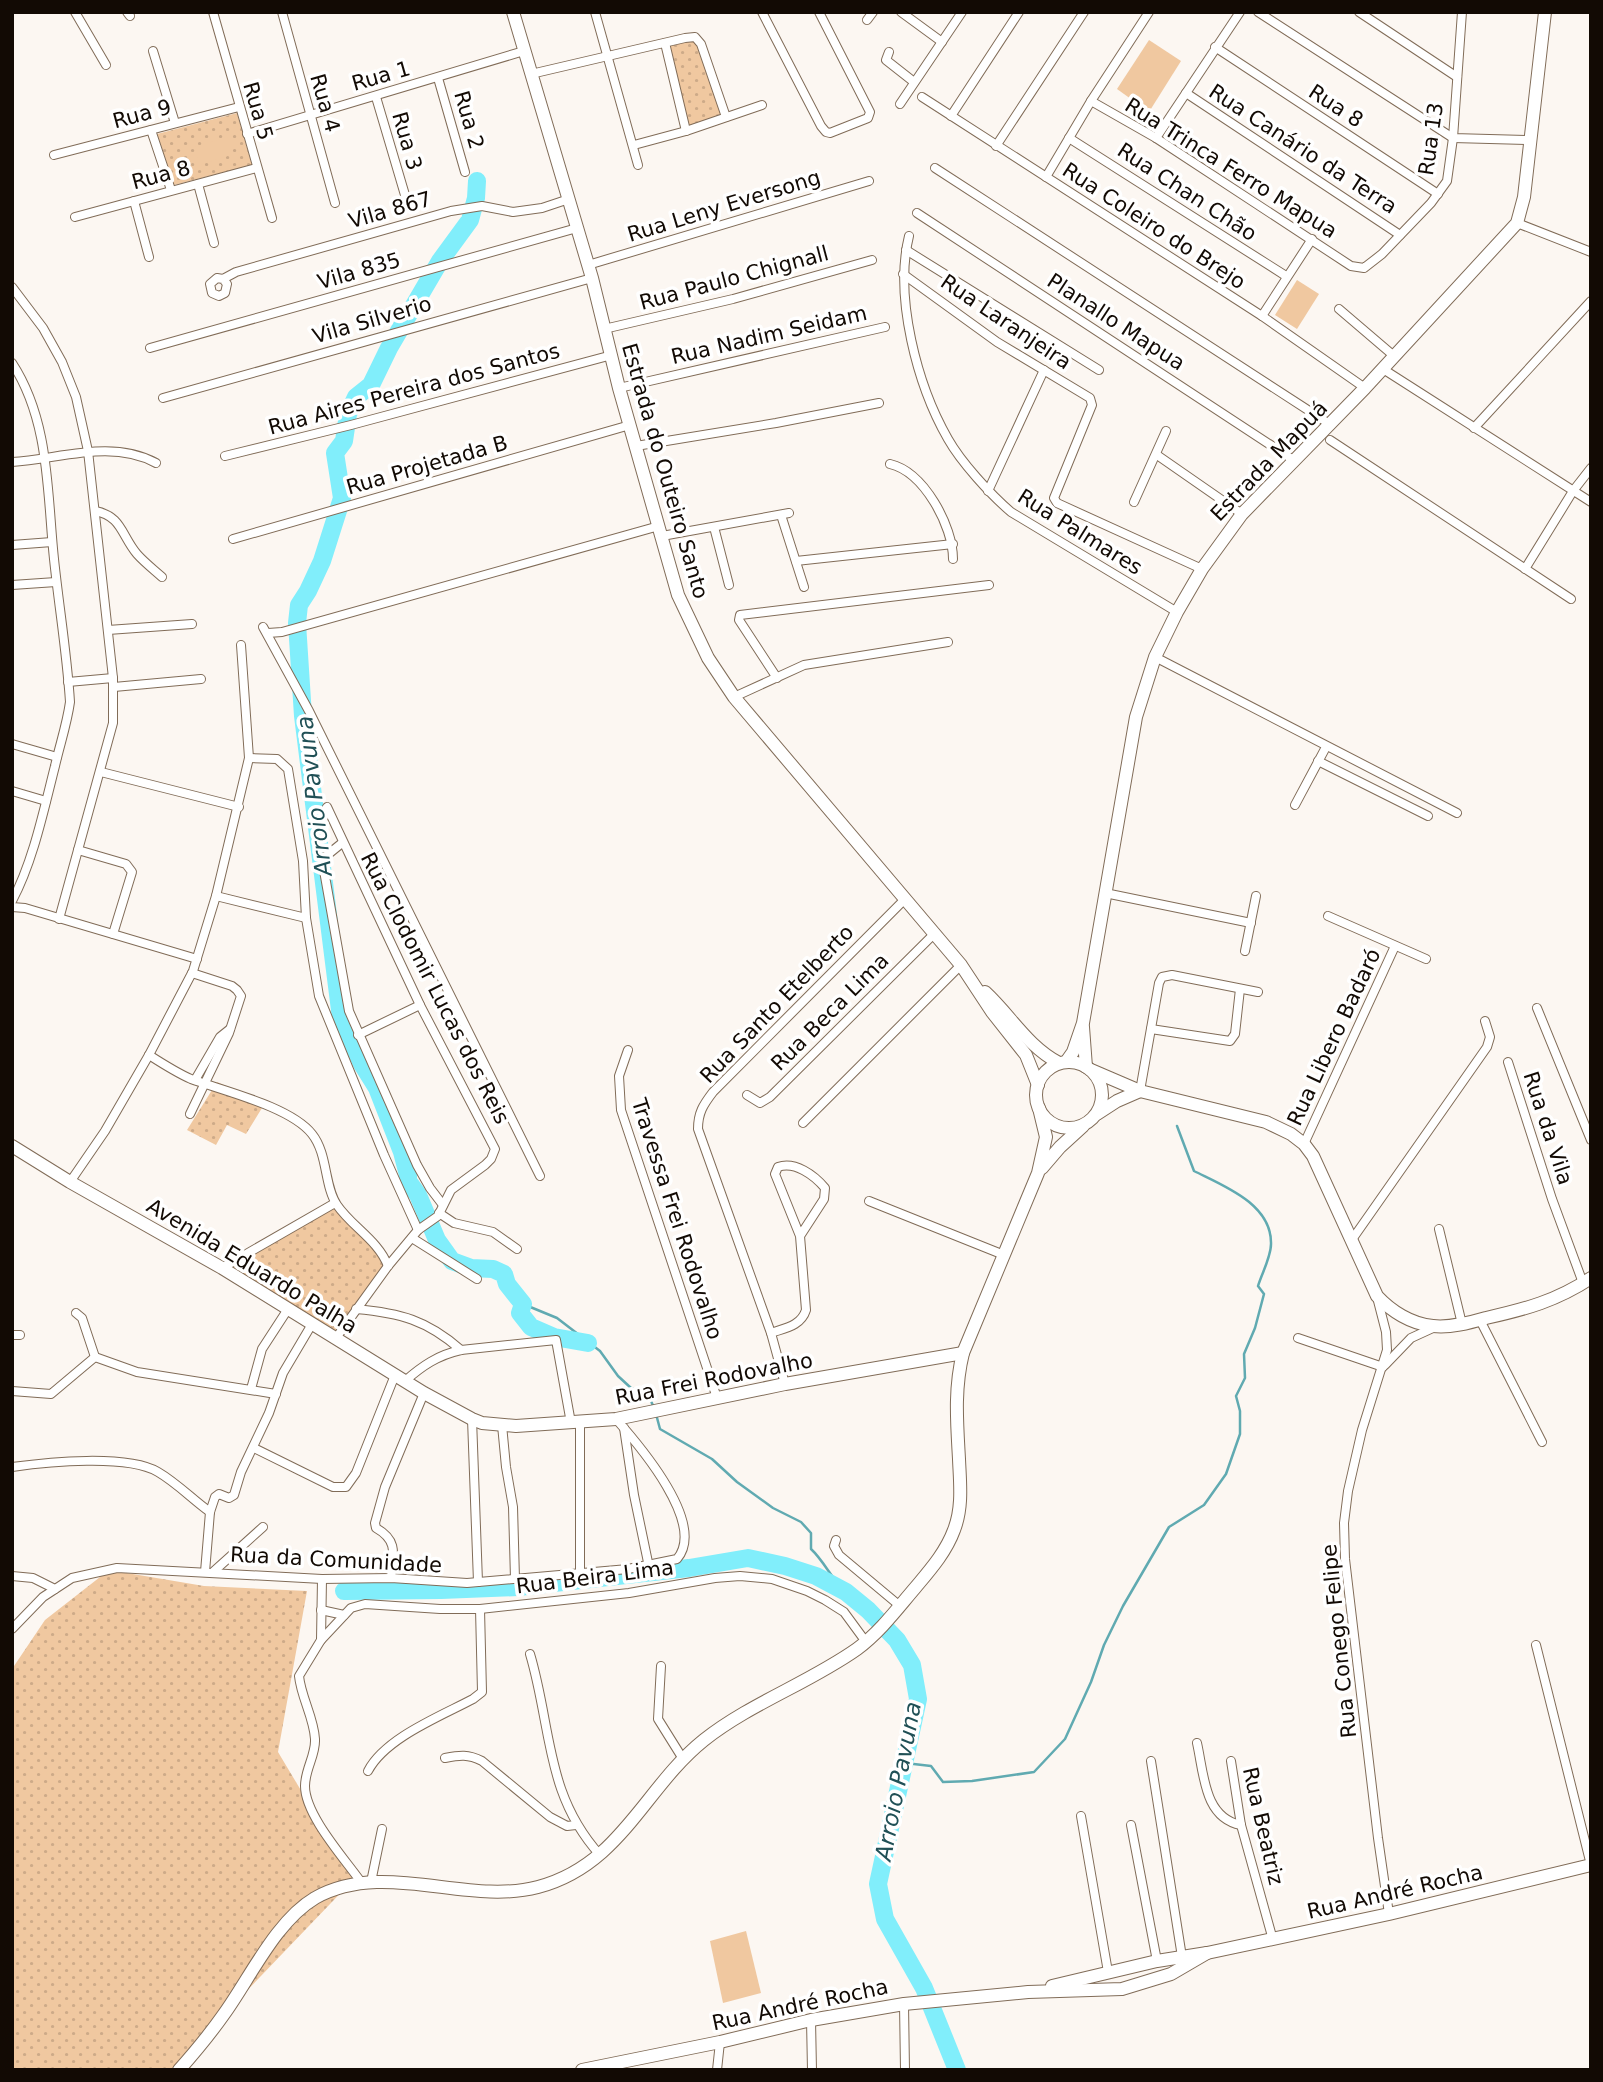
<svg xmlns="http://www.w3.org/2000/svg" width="1603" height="2082" font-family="'DejaVu Sans',sans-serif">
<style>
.park{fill:url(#park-dots)}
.garden{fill:#f0c8a0}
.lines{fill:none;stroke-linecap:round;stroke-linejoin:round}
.stream{stroke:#60aab1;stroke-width:2.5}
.river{stroke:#81eefb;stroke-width:18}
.street-casing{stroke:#816c58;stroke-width:10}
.secondary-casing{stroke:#816c58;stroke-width:14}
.street{stroke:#fff;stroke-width:8}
.secondary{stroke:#fff;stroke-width:12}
.labels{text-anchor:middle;stroke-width:7;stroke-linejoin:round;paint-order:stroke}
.street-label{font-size:21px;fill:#120a04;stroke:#fff}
.water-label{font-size:23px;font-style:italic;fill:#205056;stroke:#fff}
</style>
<defs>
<pattern id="park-dots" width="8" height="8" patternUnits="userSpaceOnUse" patternTransform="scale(1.75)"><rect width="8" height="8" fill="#f0c8a0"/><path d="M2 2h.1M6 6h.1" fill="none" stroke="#cdaa88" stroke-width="1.8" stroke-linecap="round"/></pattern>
</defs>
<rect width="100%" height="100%" fill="#fcf7f2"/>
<g class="park">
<polygon points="695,37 726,117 686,131 665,43"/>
<polygon points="237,113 252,165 174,185 157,134"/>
<polygon points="217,1082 265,1103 246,1134 227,1125 216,1145 187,1130"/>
<polygon points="335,1203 392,1260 335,1333 230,1268"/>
<polygon points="109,1570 204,1586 307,1591 278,1752 354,1879 171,2070 12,2070 12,1669 45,1620"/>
</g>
<g class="garden">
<polygon points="1149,40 1181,61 1149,112 1117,89"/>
<polygon points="228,137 234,154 199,165 194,147"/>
<polygon points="1297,280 1319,294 1297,329 1275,315"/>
<polygon points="746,1931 761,1993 723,2003 710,1941"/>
</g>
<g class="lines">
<g class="stream">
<polyline points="523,1304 557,1318 600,1351 618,1376 631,1388 640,1392 651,1401 654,1408"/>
<path d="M656,1414L660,1429L712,1459L737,1482L773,1508L801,1522L811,1533V1549C825,1562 831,1579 846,1592"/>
<path d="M905,1763L931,1766L943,1782L972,1781L1034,1772L1065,1739L1091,1682L1104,1645L1123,1606L1169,1527L1204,1505L1226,1474L1240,1434V1411L1236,1396L1245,1378L1244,1354L1255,1328L1264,1294L1258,1286C1262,1273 1271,1257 1271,1244C1272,1204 1224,1186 1194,1171L1177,1126"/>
</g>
<g class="river">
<polyline points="477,181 476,198 470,220 440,261 389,348 371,385 356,397 348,414 344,441 335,453 342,498 322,561 308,591 299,605 297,623 303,716 341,1018 362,1064 377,1088 402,1152 408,1175 408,1181 418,1195 437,1240 452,1261 471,1268 493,1269 504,1274 507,1284 523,1304 520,1313 531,1327 554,1337 588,1343"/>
<polyline points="344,1591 441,1590 518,1587 689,1568 748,1558 785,1566 816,1576 846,1592 868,1610 897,1640 912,1665 918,1699 878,1884 885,1919 924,1988 957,2070"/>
</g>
<defs>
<g id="street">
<polyline points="75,12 106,65"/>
<polyline points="127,12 130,16"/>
<polyline points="213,12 272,218"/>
<polyline points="282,12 335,203"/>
<polyline points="595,12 638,165"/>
<polyline points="762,12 821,126 826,132 830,133 868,118 870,112 819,12"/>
<polyline points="901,12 942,42"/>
<polyline points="1258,12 1453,138 1530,140"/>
<polyline points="1359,12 1457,77"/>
<polyline points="867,20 873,12"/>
<polyline points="665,43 686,131"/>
<polyline points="1215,47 1438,194"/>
<polyline points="153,51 175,123"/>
<polyline points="889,52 886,60 914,82"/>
<polyline points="531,74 685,38 695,37 701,44 726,117"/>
<polyline points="438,78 465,172"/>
<polyline points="1186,93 1400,235"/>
<polyline points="376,97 405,195"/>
<polyline points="922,97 1262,316 1365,388"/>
<polyline points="1091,101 1156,138 1351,266 1364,268 1382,254 1431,203 1447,181 1453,138 1462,12"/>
<polyline points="900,104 962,12"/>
<polyline points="951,116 1019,12"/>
<polyline points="151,130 171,190"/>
<polyline points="247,134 524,51"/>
<polyline points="1069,138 1286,276"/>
<polyline points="1156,138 1240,12"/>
<polyline points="634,145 686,131 762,105"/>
<polyline points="996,146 1084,12"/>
<polyline points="54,155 239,107"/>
<polyline points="935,168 1331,425"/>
<polyline points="1046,177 1091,101 1149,12"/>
<polyline points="198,184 214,243"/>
<polyline points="134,201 149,257"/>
<polyline points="917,213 1295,461"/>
<polyline points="75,217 256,168"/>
<polyline points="1517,223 1591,252"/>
<path d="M909,236C894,297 917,385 948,439C961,462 990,494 1011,512L1177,612"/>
<polyline points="906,250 1099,370"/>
<polyline points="588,265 869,181"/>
<polyline points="903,274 997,342 1090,398 1092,405 1054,498 1057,503 1202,569"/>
<polyline points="223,279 227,284 225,293 219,296 212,293 210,284 217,278 223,279 236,272 451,211 482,206 513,212 542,208 569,199"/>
<polyline points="12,287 43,328 62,362 76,397 88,451 113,678 113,723 59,919"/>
<polyline points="1339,309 1394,356"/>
<polyline points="1262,316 1312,239"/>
<polyline points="604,329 733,299 872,260"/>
<polyline points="150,348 577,228"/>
<path d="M12,363C50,421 47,493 54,559C59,607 67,654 70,702C67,724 60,744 55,766C44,809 33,862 12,901"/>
<polyline points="1383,369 1591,502"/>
<polyline points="619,388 885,327"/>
<polyline points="163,398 592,278"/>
<polyline points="1474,428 1591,301"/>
<polyline points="1330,440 1571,599"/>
<polyline points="636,446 776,423 879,403"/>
<polyline points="1157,455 1242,514"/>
<polyline points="225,456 351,425 612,355"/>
<path d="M12,462C60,459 111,439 156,463"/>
<path d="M890,464C924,472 953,526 953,559"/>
<polyline points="988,491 1044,370"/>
<polyline points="1134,502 1166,431"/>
<path d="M95,511C122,516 121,535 137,554C144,562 153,569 162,577"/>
<polyline points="781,515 804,587"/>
<polyline points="714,527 729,585"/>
<polyline points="662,536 789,513"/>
<polyline points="233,539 630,425"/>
<polyline points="12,545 52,542"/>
<polyline points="796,561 953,544"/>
<polyline points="1525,569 1573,491 1591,468"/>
<polyline points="12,585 56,582"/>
<polyline points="263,627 309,711 540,1176"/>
<polyline points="108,630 192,624"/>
<polyline points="268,633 282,632 659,526"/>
<polyline points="1155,657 1457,813"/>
<polyline points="777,678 739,620 740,615 989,585"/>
<polyline points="68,682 113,678"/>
<polyline points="114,687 201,679"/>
<polyline points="734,697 804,665 948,642"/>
<polyline points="12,744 57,757"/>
<polyline points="249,758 277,759 288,769 303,861 306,918 319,996 384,1155 418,1230"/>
<polyline points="1318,761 1428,816"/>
<polyline points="101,772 239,807"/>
<polyline points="12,791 46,801"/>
<polyline points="1295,805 1326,747"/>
<polyline points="327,807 420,1005 495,1149 491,1159 485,1165 451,1190 438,1216 418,1230 388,1266 336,1338"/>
<polyline points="342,843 326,856 323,865 349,1011 417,1165 430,1188 443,1205"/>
<polyline points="78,850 126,864 132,872 113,934"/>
<polyline points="1105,893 1251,923"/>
<polyline points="216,896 306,918"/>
<polyline points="12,907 25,908 197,959"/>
<polyline points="1328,916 1426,959"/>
<polyline points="1245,951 1256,896"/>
<polyline points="1537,1008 1591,1140"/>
<polyline points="1151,1029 1230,1041 1235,1034 1240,989"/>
<polyline points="358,1035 420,1005"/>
<polyline points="628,1050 619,1076 621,1110 717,1398"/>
<path d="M149,1055C163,1064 177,1073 191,1079C224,1091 291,1107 312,1134C328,1154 324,1186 337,1205C352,1227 378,1240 388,1266"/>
<polyline points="1508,1062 1552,1199 1583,1283"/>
<polyline points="195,1080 220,1037 230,1029"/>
<polyline points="1140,1091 1159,983 1162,977 1172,975 1258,992"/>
<polyline points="747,1095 760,1103 770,1097 935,933"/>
<polyline points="190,1114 229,1033 241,996 237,990 232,986 192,973"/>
<polyline points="803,1123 961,965"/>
<polyline points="1304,1144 1395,946"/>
<polyline points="70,1182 105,1131 149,1055 193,971 216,896 249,758 241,645"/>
<polyline points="869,1201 1004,1255"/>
<polyline points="439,1213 454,1223 493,1232 517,1249"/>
<polyline points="1439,1229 1462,1324"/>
<polyline points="412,1238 477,1279"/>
<polyline points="1351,1241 1487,1047 1490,1037 1485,1021"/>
<polyline points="222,1268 335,1203"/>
<polyline points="1377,1297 1386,1332 1387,1350 1362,1430 1348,1491 1344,1523 1345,1559 1378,1838 1389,1914"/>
<path d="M356,1309C400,1313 427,1320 461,1350"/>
<polyline points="76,1313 82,1318 95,1357"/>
<polyline points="1480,1320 1542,1442"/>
<path d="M771,1333C785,1328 801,1326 806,1310L800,1236L775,1174L778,1167C795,1161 814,1175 825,1188L824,1199L800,1236"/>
<polyline points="12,1335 20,1335"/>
<polyline points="1298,1338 1383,1367"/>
<polyline points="1385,1365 1411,1338 1435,1327"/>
<path d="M405,1381C422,1366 438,1355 461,1350L556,1340L571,1423"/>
<path d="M785,1384L771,1333L698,1129C698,1113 703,1105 713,1092L906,898"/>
<polyline points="251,1389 262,1349 288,1309"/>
<polyline points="12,1391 51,1394 95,1357 137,1372 276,1394"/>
<polyline points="472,1419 478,1582"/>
<polyline points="580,1422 580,1572"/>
<polyline points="502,1425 506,1467 513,1507 515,1579"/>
<polyline points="624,1428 634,1495 649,1567"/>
<polyline points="254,1448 333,1487 346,1487 356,1473 395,1375"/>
<path d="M12,1467C48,1462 127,1454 158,1472C177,1483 193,1500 210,1512"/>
<polyline points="836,1540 834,1546 839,1555 900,1606"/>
<polyline points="205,1572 210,1512 215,1497 219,1494 229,1498 234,1495 241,1472 269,1413 283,1373 312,1324"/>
<polyline points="213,1572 263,1527"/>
<polyline points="12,1576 33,1578 55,1589"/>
<path d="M391,1578C393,1555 399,1541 376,1528L375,1523L385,1487L424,1393"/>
<path d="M322,1579L321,1640L299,1676C301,1697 314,1718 315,1739C316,1755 305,1769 305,1786C305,1815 344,1858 361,1882"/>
<polyline points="321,1610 344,1615"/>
<path d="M12,1629L43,1597L72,1578L117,1568L322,1579L391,1578L467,1583L628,1569L677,1559C707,1524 639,1445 616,1419"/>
<polyline points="321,1640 351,1608 365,1604 440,1609 480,1609 629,1593 715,1578 740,1576 772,1579 807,1591 825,1600 844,1612 866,1642"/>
<polyline points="1536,1645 1591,1865"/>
<path d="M530,1654C552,1728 545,1794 600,1855"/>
<polyline points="661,1666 658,1719 683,1759"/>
<path d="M1197,1743C1204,1774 1204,1818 1241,1825"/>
<path d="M445,1758C460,1755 468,1754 482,1761L550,1817L567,1826L576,1825"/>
<polyline points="1151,1761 1182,1957"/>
<polyline points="1231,1761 1241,1825 1273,1940"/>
<path d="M368,1771C385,1738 441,1716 473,1699L482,1692L480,1609"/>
<polyline points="1081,1816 1108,1972"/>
<polyline points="1131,1825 1157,1961"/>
<polyline points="371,1882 382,1829"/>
<polyline points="904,2004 905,2070"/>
<polyline points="811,2020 812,2070"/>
<polyline points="717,2070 720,2042"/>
</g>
<g id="secondary">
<polyline points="513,12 592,278 619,388 678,595 708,658 734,697 961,965 992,1012 1026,1055 1038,1085"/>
<path d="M985,992C1011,1016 1027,1046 1059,1063"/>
<polyline points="1083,1027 1086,1067"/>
<polyline points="1066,1062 1073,1052 1083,1023 1136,717 1155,657 1177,612 1202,569 1242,514 1365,388 1517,223 1524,197 1545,12"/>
<circle cx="1069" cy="1095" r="33"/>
<path d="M1091,1070L1140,1091L1266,1122L1291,1134L1304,1144L1313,1156L1377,1296C1391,1311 1411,1324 1433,1326C1450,1328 1469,1323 1486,1318C1526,1309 1556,1301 1591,1278"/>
<polyline points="1097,1114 1117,1101 1140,1091"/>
<polyline points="12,1146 70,1182 222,1268 424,1393 472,1419 482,1423 516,1426 616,1419 785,1384 963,1353"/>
<polyline points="1042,1168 1060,1147 1083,1126"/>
<polyline points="1052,1986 1157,1961 1207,1953 1389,1914 1591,1865"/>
<path d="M179,2070C195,2052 210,2034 224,2014C250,1978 276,1921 315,1898C385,1859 466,1906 538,1887C621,1865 644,1788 704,1740C751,1703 809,1683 857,1649C880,1632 897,1609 915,1588C930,1570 946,1552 954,1530C963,1507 960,1483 959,1459C957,1423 954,1389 963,1353L1038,1173L1046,1137L1039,1108"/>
<polyline points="582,2070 720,2042 811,2020 904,2004 1028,1992 1122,1989 1171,1974 1207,1953"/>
</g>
</defs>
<use href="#street" class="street-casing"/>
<use href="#secondary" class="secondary-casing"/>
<use href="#street" class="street"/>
<use href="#secondary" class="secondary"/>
</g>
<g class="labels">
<g class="street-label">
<text transform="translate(381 76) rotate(-16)" y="7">Rua 1</text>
<text transform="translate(325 103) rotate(74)" y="7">Rua 4</text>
<text transform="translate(1336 106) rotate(33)" y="7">Rua 8</text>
<text transform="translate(258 111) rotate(74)" y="7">Rua 5</text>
<text transform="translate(142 114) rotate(-15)" y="7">Rua 9</text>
<text transform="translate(469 120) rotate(74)" y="7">Rua 2</text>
<text transform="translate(1431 139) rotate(-82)" y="7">Rua 13</text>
<text transform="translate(407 141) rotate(74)" y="7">Rua 3</text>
<text transform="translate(1303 149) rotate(33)" y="7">Rua Canário da Terra</text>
<text transform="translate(1231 168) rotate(32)" y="7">Rua Trinca Ferro Mapua</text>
<text transform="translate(161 175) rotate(-15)" y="7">Rua 8</text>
<text transform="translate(1187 192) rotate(33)" y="7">Rua Chan Chão</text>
<text transform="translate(724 206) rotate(-17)" y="7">Rua Leny Eversong</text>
<text transform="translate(390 210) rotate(-16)" y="7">Vila 867</text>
<text transform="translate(1154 226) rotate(33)" y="7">Rua Coleiro do Brejo</text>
<text transform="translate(359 271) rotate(-16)" y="7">Vila 835</text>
<text transform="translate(734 278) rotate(-15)" y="7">Rua Paulo Chignall</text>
<text transform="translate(372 320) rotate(-16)" y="7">Vila Silverio</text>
<text transform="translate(1006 322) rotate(34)" y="7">Rua Laranjeira</text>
<text transform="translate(1116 322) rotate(33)" y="7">Planallo Mapua</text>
<text transform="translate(769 335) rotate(-13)" y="7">Rua Nadim Seidam</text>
<text transform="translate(414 389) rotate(-15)" y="7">Rua Aires Pereira dos Santos</text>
<text transform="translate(1269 461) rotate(-46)" y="7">Estrada Mapuá</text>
<text transform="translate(427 465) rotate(-16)" y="7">Rua Projetada B</text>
<text transform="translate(665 471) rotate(74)" y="7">Estrada do Outeiro Santo</text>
<text transform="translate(1080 532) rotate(32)" y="7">Rua Palmares</text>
<text transform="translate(435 988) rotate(63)" y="7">Rua Clodomir Lucas dos Reis</text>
<text transform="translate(777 1004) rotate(-46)" y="7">Rua Santo Etelberto</text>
<text transform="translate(830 1012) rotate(-45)" y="7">Rua Beca Lima</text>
<text transform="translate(1334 1037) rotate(-65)" y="7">Rua Libero Badaró</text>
<text transform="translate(1548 1128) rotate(72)" y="7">Rua da Vila</text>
<text transform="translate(677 1219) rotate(72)" y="7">Travessa Frei Rodovalho</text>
<text transform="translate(252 1266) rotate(31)" y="7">Avenida Eduardo Palha</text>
<text transform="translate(714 1379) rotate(-11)" y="7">Rua Frei Rodovalho</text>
<text transform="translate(336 1560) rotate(3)" y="7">Rua da Comunidade</text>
<text transform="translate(595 1577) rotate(-7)" y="7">Rua Beira Lima</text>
<text transform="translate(1339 1641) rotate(-96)" y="7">Rua Conego Felipe</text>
<text transform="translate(1263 1826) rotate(77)" y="7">Rua Beatriz</text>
<text transform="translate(1395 1892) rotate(-13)" y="7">Rua André Rocha</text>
<text transform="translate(800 2005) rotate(-12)" y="7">Rua André Rocha</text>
</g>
<g class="water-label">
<text transform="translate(314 796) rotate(-97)" y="8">Arroio Pavuna</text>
<text transform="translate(898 1781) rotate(-79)" y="8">Arroio Pavuna</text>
</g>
</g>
<rect width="1603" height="2082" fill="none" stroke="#120a04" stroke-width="28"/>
</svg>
